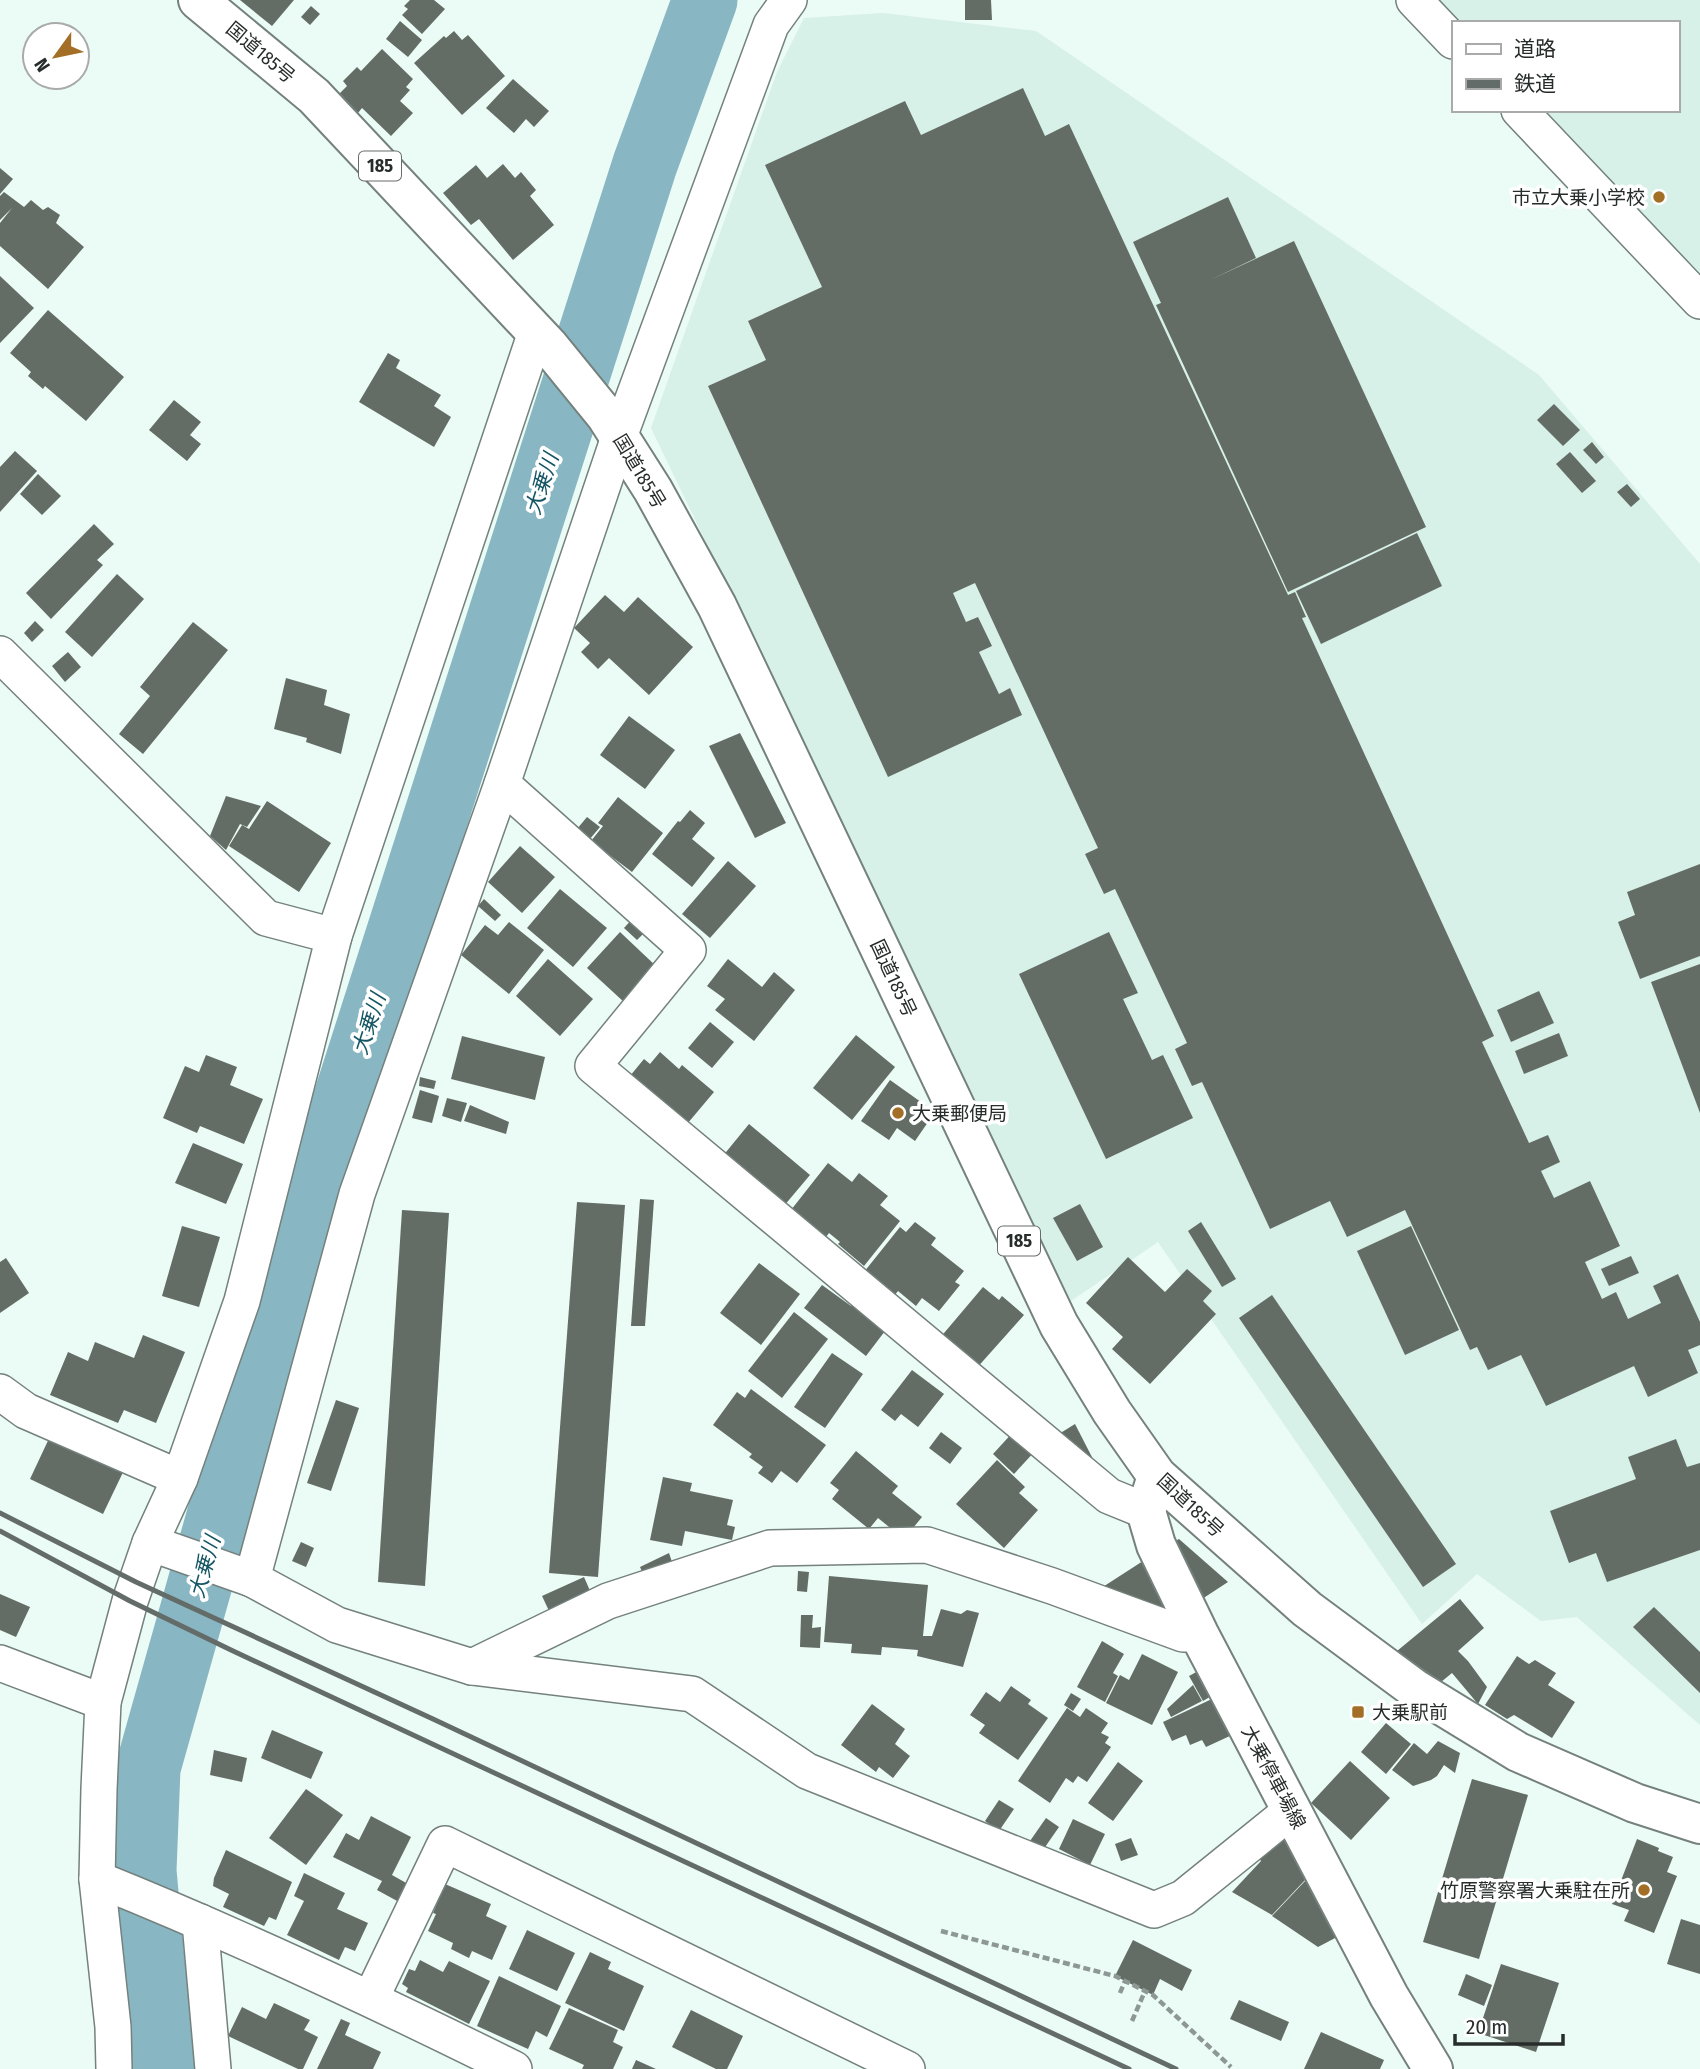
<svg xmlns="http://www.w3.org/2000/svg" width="1700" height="2069" font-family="'Fira Sans Condensed','Noto Sans JP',sans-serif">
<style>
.built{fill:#d7f0e8}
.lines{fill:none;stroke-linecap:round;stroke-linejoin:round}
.river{stroke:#88b6c3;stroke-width:65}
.building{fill:#636d65}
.minor-casing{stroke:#74817d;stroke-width:38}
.major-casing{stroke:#74817d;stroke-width:42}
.highway-casing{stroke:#74817d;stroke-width:42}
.path{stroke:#8d9895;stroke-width:4.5;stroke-dasharray:7 3.5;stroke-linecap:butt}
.minor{stroke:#fff;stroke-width:35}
.major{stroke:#fff;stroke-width:38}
.highway{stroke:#fff;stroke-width:38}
.rail{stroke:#636c69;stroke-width:5}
.poi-dot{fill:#a36f27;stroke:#fff;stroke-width:2.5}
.labels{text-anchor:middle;stroke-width:7;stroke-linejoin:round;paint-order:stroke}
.shield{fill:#fff;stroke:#686c6b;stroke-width:2}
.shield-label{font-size:18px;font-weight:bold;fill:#272d2b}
.street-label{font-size:19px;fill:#272d2b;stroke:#fff}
.poi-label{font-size:19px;fill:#272d2b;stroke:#fff;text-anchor:end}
.water-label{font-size:21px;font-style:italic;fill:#155664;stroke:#fff}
</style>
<rect width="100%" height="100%" fill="#ebfbf6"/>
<g class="built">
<polygon points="1434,0 1700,0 1700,284 1537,110 1677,110 1677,23 1456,23"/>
<polygon points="883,13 1036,31 1539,375 1700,564 1700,1725 1577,1617 1541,1621 1477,1574 1422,1624 1158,1242 1071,1301 651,428 777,72 804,18"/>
</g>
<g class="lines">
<polyline class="river" points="162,2069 144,1871 148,1768 271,1332 645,164 705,0"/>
</g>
<g class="building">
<polygon points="240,0 294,0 272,26"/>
<polygon points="410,0 434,0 445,9 422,34 402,15 408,9 404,6"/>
<polygon points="965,0 991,0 992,20 965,20"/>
<polygon points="311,6 320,14 310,25 301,17"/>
<polygon points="400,21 422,40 408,57 386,39"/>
<polygon points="454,31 462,40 468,35 505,76 462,115 414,63 444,36 446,38"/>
<polygon points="382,49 413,79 406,87 410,90 400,101 413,113 391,136 362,108 358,113 338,95 347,86 343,81 357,67 361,71"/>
<polygon points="513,79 549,111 534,127 526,119 514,133 486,108"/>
<polygon points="1023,88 1045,136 1069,124 1288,595 1295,592 1306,617 1302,618 1494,1036 1482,1042 1529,1143 1548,1135 1560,1162 1541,1171 1554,1198 1590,1181 1620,1246 1585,1262 1602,1299 1616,1292 1628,1319 1661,1303 1653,1286 1678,1274 1700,1322 1700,1345 1688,1350 1698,1373 1648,1397 1634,1366 1546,1406 1521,1355 1488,1370 1477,1347 1470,1350 1405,1210 1347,1237 1330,1201 1270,1229 1202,1082 1192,1086 1175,1049 1187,1043 1115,889 1104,894 1085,854 1098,848 975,583 953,593 966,622 978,617 992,646 979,652 999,694 1010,688 1022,715 888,777 708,386 766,360 748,321 822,287 765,165 905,101 921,135"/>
<polygon points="503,164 515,178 521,172 536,190 530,196 554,225 513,260 479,219 471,225 443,193 476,165 487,178"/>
<polygon points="0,168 13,179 0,194"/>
<polygon points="4,192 24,207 31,200 43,210 48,207 60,215 56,223 84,247 48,289 0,246 0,223 12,208 0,220 0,196"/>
<polygon points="1228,197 1256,258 1210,280 1294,241 1426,527 1288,592 1156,305 1161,303 1133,242"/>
<polygon points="0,276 34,308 0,343"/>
<polygon points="48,310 124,377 86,421 45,386 43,389 28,376 31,372 10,353"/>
<polygon points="388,353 400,360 396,368 441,395 434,406 451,417 434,447 359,402"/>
<polygon points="174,400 201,422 190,435 201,444 187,461 149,430"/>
<polygon points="1554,404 1580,430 1563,446 1537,420"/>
<polygon points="1592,442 1604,457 1596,464 1583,450"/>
<polygon points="15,451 37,471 0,512 0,467"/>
<polygon points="1570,452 1596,481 1582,493 1556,464"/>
<polygon points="38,474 61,496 42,515 20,494"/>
<polygon points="1627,484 1640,499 1631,507 1617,492"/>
<polygon points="94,524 114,544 97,560 103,565 51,619 26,593"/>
<polygon points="1417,533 1442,586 1321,644 1296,591"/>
<polygon points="117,574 144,599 92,657 65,632"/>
<polygon points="605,595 624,612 638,597 693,647 649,695 609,658 598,669 581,652 590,643 574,628"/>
<polygon points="35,621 44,630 32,642 24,633"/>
<polygon points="193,622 228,650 143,754 119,734 150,696 140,687"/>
<polygon points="68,652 81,667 65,682 52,666"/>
<polygon points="286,678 327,690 324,705 350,714 341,754 306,742 307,738 274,729"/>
<polygon points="629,716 675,750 645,789 600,755"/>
<polygon points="740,733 786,823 755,838 709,746"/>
<polygon points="226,796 261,806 247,827 240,824 226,850 210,836"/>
<polygon points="618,797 663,833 632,872 591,841 603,826 598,823"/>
<polygon points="267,801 331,843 299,892 229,846 242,825 249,829"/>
<polygon points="690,810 705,823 692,839 715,858 692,887 652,854 678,821 680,822"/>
<polygon points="587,817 600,827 589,840 577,829"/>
<polygon points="520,846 555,877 522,913 488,882"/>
<polygon points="728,861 756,886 710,938 682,914"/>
<polygon points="1700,864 1700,956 1640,979 1618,922 1635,915 1627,892"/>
<polygon points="560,889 607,928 573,967 527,928"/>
<polygon points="484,899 501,915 495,921 478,906"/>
<polygon points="633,918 646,931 637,940 624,928"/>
<polygon points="509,922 544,950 509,994 461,955 485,925 498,935"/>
<polygon points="620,932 657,967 625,1003 587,968"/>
<polygon points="1109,932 1138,993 1123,999 1152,1060 1163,1055 1193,1118 1106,1159 1019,974"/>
<polygon points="548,959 593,999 560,1036 516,996"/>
<polygon points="728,959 762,987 774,972 795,990 754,1041 715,1010 725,999 707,986"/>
<polygon points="1700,964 1700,1113 1651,982"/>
<polygon points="1539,991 1554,1023 1511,1042 1497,1010"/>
<polygon points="710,1022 734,1042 712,1068 688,1048"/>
<polygon points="1559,1033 1568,1056 1524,1074 1515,1051"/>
<polygon points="856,1035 895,1067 852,1120 813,1088"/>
<polygon points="462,1036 545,1057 535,1100 451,1079"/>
<polygon points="660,1052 679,1069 682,1065 714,1092 682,1130 625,1082 644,1059 650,1064"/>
<polygon points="206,1055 237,1067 230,1085 263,1099 244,1144 200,1126 197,1133 163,1118 185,1066 199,1072"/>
<polygon points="420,1077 436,1081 434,1089 419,1086"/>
<polygon points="890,1080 935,1112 915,1141 897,1128 889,1140 861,1121"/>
<polygon points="420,1090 439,1096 432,1123 412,1118"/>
<polygon points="447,1098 467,1103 461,1122 442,1116"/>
<polygon points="470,1105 509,1122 506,1134 464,1121"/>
<polygon points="749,1124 810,1175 783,1207 722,1157"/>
<polygon points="193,1143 243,1164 226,1204 175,1183"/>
<polygon points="828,1163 852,1182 859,1173 888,1196 880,1205 900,1221 864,1266 838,1244 840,1242 829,1233 826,1237 791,1210"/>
<polygon points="640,1199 654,1200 645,1326 631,1326"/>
<polygon points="577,1202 625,1205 598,1577 549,1573"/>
<polygon points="1080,1204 1103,1247 1077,1261 1053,1218"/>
<polygon points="402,1210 449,1213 425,1586 378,1582"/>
<polygon points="915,1222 936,1238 931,1245 964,1271 955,1282 960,1285 939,1311 922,1298 916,1306 898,1291 890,1301 860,1277 900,1227 906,1232"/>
<polygon points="1201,1222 1236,1279 1222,1287 1188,1231"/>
<polygon points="182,1226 220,1237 199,1307 162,1296"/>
<polygon points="1411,1226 1459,1330 1405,1355 1357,1251"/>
<polygon points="1631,1256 1639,1273 1609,1286 1601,1269"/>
<polygon points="1128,1257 1165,1292 1187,1269 1212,1291 1203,1301 1216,1314 1150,1384 1112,1349 1123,1337 1086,1303"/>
<polygon points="6,1258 29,1293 0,1313 0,1262"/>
<polygon points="759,1263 800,1294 761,1345 720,1313"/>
<polygon points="822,1285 851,1306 855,1300 876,1316 872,1322 885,1331 866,1356 804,1308"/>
<polygon points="983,1287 999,1300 1002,1296 1024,1315 975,1370 939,1339"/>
<polygon points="1272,1295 1456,1564 1423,1587 1239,1318"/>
<polygon points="794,1312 828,1339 782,1398 748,1371"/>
<polygon points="143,1335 185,1352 156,1423 124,1410 118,1423 50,1395 68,1352 88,1361 95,1342 134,1358"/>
<polygon points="832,1353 863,1374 825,1428 794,1407"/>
<polygon points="912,1370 944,1394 918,1427 901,1414 895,1421 881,1410"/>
<polygon points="751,1389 826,1445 797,1483 781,1471 772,1483 758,1473 763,1467 749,1457 752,1454 713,1425 737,1392 745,1398"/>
<polygon points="336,1400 359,1408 331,1491 307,1483"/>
<polygon points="1075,1424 1095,1463 1054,1437"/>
<polygon points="53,1430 126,1466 103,1514 30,1479"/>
<polygon points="1015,1430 1036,1450 1014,1474 993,1454"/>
<polygon points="941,1432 962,1448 950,1464 929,1448"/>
<polygon points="1676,1439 1687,1467 1700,1463 1700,1550 1607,1582 1596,1553 1569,1563 1550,1511 1636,1479 1628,1457"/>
<polygon points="856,1451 898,1486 892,1493 922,1517 904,1539 878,1518 869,1529 832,1499 839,1490 830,1483"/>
<polygon points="997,1460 1025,1487 1019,1493 1038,1510 1004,1548 956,1504"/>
<polygon points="663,1477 692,1483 690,1491 733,1500 727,1525 735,1527 732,1540 685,1531 682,1546 650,1540"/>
<polygon points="1179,1539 1228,1582 1202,1599 1172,1543"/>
<polygon points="301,1542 314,1548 306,1567 292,1561"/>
<polygon points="669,1553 672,1562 644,1576 640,1567"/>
<polygon points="1143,1561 1175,1624 1095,1592"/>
<polygon points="798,1571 809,1572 807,1592 797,1591"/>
<polygon points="829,1576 928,1585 923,1636 932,1636 941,1609 961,1614 967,1610 979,1613 963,1667 917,1656 918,1650 882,1647 881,1655 851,1653 852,1644 824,1642"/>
<polygon points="584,1577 591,1593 550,1613 542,1596"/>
<polygon points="0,1594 30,1607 16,1637 0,1630"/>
<polygon points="1460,1599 1484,1628 1458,1651 1468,1661 1487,1687 1478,1704 1452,1673 1441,1682 1397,1651"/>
<polygon points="1654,1607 1700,1652 1700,1693 1633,1627"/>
<polygon points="801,1615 813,1615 812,1628 821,1627 820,1648 800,1647"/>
<polygon points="1102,1641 1124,1654 1113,1673 1118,1676 1105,1702 1077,1687"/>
<polygon points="1142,1654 1178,1672 1152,1725 1106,1703 1120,1675 1129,1680"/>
<polygon points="1517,1656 1529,1664 1535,1660 1556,1673 1548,1685 1575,1702 1552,1738 1514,1715 1507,1719 1485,1705"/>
<polygon points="1200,1670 1213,1695 1203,1701 1189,1676"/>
<polygon points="1193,1685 1202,1701 1171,1717 1167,1709"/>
<polygon points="1011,1686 1031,1700 1028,1704 1048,1718 1018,1760 979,1733 985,1725 970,1715 986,1692 1000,1702"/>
<polygon points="1071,1693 1081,1699 1073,1711 1064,1705"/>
<polygon points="1214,1698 1232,1735 1206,1747 1202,1740 1190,1745 1186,1735 1172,1741 1163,1722"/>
<polygon points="872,1704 905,1729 895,1744 910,1756 893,1778 879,1767 876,1772 841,1745"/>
<polygon points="1067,1708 1080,1717 1086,1708 1108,1723 1101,1733 1109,1737 1105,1743 1111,1747 1087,1782 1078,1776 1073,1783 1066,1778 1050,1803 1018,1781"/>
<polygon points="1386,1723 1411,1744 1386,1774 1361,1752"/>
<polygon points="272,1730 323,1752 311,1779 261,1758"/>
<polygon points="1438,1741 1460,1753 1455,1773 1444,1765 1437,1776 1431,1780 1413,1786 1392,1770 1414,1743 1427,1754"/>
<polygon points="214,1750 247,1758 242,1782 210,1775"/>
<polygon points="1350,1761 1390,1798 1351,1840 1311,1803"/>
<polygon points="1118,1762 1143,1781 1113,1821 1088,1803"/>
<polygon points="1472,1779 1528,1795 1479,1959 1423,1942"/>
<polygon points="306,1789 343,1815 306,1865 269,1838"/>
<polygon points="999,1800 1014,1809 999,1831 985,1821"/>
<polygon points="371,1816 411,1837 392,1875 408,1884 399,1902 377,1890 382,1881 333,1857 346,1833 359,1840"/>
<polygon points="1046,1818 1059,1827 1043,1850 1030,1841"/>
<polygon points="1073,1819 1105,1834 1090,1865 1059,1849"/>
<polygon points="1279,1831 1306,1879 1272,1915 1232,1892 1261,1861 1256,1853"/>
<polygon points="1131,1838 1138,1855 1121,1861 1115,1844"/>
<polygon points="1637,1839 1659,1848 1658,1851 1673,1857 1667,1872 1677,1876 1654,1933 1624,1921 1629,1910 1612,1904"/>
<polygon points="226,1850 292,1882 276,1920 269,1917 264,1926 223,1907 229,1894 213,1886 214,1878"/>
<polygon points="304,1873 345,1893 337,1909 368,1923 355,1951 345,1947 339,1960 287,1935 304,1901 294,1896"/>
<polygon points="1306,1880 1337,1937 1318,1947 1272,1916"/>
<polygon points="445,1884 491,1904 486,1916 507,1926 492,1960 472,1951 469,1958 451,1949 453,1943 428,1931 436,1914 433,1913"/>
<polygon points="1681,1919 1700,1925 1700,1974 1667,1964"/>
<polygon points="527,1930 575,1953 557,1991 509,1969"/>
<polygon points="1133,1940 1192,1970 1182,1991 1160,1979 1153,1995 1115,1976"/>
<polygon points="590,1952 611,1962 608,1969 644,1986 624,2031 565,2003"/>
<polygon points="420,1960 443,1972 449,1961 490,1981 469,2024 406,1992 408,1988 402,1984 409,1969 415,1971"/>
<polygon points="1501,1964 1559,1983 1536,2052 1478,2033"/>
<polygon points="1466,1974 1492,1985 1484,2006 1458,1995"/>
<polygon points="499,1976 561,2006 547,2037 536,2031 528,2049 477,2026"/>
<polygon points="1239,2000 1289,2022 1281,2041 1230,2019"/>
<polygon points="274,2003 310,2020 304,2030 318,2037 303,2069 298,2069 228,2036 242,2007 266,2019"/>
<polygon points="569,2008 618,2030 613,2042 623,2047 613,2069 582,2069 584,2065 549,2049"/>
<polygon points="691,2010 743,2036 727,2069 716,2069 672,2047"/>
<polygon points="341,2019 350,2023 345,2035 381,2052 373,2069 317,2069"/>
<polygon points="1321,2032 1384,2060 1380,2069 1304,2069"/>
<polygon points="636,2060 656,2069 632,2069"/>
</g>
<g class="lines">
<defs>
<g id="minor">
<polyline points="789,0 771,25 619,437 502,784 357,1194 252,1579 337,1625 472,1667 692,1694 807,1771 1154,1910 1183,1898 1292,1810"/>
<polyline points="1414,0 1453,41"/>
<polyline points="1519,110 1700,301"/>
<polyline points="0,654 266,918 334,936"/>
<polyline points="502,784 688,950 593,1066 1109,1496 1146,1511"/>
<polyline points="0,1392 26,1411 180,1478"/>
<polyline points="150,1543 252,1579"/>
<polyline points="0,1663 103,1702"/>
<polyline points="472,1667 608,1601 770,1548 927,1545 1052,1586 1183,1634 1199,1634"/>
<path d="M97,1879C239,1936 377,2001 514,2069"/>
<polyline points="200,1922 213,2069"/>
<polyline points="371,1998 445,1844 907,2069"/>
<polyline points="114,2069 113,2027 97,1879 99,1789 103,1702 130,1601 150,1543 180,1478 242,1301 334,936 536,332"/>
</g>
<polyline id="major" points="1157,1476 1146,1511 1156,1545 1199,1634 1389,1996 1433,2069"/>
<polyline id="highway" points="198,0 314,96 549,346 606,416 653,490 717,606 1059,1325 1112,1412 1157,1476 1307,1609 1415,1689 1518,1752 1635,1803 1700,1824"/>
</defs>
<use href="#minor" class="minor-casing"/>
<use href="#major" class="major-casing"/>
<use href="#highway" class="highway-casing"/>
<g class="path">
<polyline points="941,1931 1115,1976 1153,1995 1231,2067"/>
<polyline points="1120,1993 1125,1981"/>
<polyline points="1132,2021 1145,1991"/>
</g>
<use href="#minor" class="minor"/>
<use href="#major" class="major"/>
<use href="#highway" class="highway"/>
<g class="rail">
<polyline points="0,1513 136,1582 433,1719 1176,2069"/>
<polyline points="0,1531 130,1601 231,1650 1129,2069"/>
</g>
</g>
<g class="poi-dot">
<circle cx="1659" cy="197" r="7"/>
<circle cx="898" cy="1113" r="7"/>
<rect x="1351" y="1705" width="14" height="14" rx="3.5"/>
<circle cx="1644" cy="1890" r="7"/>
</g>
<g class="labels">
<g class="shield">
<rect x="359" y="151.5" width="42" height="29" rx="5"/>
<rect x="998" y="1226.5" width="42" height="29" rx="5"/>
</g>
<g class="shield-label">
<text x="380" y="172">185</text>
<text x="1019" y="1247">185</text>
</g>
<g class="street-label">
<text transform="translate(261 52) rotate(40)" y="7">国道185号</text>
<text transform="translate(640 471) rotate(59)" y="7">国道185号</text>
<text transform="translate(894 978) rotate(65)" y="7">国道185号</text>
<text transform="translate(1191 1505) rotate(43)" y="7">国道185号</text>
<text transform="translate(1274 1777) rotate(62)" y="7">大乗停車場線</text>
</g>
<g class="poi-label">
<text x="1645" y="204">市立大乗小学校</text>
<text x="912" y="1120" text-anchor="start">大乗郵便局</text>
<text x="1372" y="1719" text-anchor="start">大乗駅前</text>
<text x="1630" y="1897">竹原警察署大乗駐在所</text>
</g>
<g class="water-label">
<text transform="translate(542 484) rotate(-72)" y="7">大乗川</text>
<text transform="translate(369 1024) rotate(-72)" y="7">大乗川</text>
<text transform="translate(205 1567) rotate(-74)" y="7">大乗川</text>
</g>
</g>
<rect x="1452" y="21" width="228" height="91" fill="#ffffff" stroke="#a9abaa" stroke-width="2"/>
<rect x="1466" y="44" width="35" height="10" fill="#ffffff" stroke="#a9abaa" stroke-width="2"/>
<text x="1514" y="56" font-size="21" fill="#272d2b">道路</text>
<rect x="1466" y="79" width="35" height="10" fill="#636c69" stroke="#a9abaa" stroke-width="2"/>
<text x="1514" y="91" font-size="21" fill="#272d2b">鉄道</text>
<g transform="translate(56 56) rotate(237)"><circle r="33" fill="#ffffff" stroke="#a9abaa" stroke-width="2"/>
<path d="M0-5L12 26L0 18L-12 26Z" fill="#a36f27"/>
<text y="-10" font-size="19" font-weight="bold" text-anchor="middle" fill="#272d2b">N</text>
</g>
<path d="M1455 2034v10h108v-10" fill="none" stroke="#272d2b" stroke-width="3.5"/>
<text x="1466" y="2034" font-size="21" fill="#272d2b" stroke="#ffffff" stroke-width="5" paint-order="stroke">20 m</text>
</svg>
